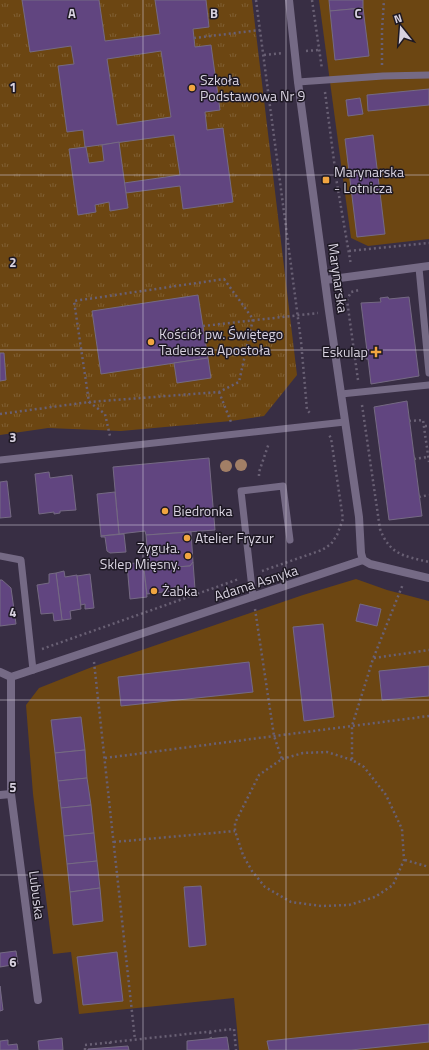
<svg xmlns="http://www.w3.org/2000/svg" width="429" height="1050" font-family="'Titillium Web',sans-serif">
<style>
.grass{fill:url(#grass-tufts)}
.garden{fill:#6c4612}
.building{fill:#614580;stroke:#756a83;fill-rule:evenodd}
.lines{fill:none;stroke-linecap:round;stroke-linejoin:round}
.path{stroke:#696074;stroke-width:2.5;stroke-dasharray:2 3;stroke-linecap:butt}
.service{stroke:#756a85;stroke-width:7}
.minor{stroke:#756a85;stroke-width:8}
.tertiary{stroke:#756a85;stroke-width:8}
.tree{fill:#a27f66}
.grid{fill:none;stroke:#d8d2e0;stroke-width:1;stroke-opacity:0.55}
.poi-dot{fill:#f1a540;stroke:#1d1823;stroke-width:1.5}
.labels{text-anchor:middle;stroke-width:3;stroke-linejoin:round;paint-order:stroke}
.poi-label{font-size:14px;fill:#d8d2e0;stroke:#1d1823;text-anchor:start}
.street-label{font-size:14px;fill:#d8d2e0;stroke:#1d1823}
.grid-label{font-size:13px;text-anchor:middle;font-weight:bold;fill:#d8d2e0;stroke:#1d1823;stroke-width:3;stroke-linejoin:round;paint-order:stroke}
</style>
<defs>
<pattern id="grass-tufts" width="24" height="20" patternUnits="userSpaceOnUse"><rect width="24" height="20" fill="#6c4612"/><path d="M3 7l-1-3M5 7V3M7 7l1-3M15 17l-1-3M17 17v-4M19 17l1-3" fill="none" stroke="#806034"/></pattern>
</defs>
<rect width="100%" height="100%" fill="#382e44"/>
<polygon class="grass" points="0,0 252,0 297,375 264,416 231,421 121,431 48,428 0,435"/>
<g class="garden">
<polygon points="319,0 429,0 429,239 368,246 351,238"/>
<polygon points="356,579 387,590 429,601 429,1050 239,1050 234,998 79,1014 71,952 53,954 33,794 26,705 39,688 92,667 303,595"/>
</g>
<g class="building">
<path d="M22,0H99L105,41L160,34L155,0H206L209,27L193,29L195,47L211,45L220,110L205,112L207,130L223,128L233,202L183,209L180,186L126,193L124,183L180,175L174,135L85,147L83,130L67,132L58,66L74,64L71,46L30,52ZM161,51L171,117L117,125L107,59Z"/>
<polygon points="329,0 363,0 363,8 330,11"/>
<polygon points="363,8 369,56 335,60 330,11"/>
<polygon points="429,89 429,105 368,111 367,95"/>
<polygon points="360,98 363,114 348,116 346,100"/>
<polygon points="373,135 385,234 357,237 345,139"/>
<polygon points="119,142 128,208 110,211 109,202 95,205 96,212 78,215 69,149 86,147 89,163 104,161 102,145"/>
<polygon points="198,295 208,358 101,374 92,311"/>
<polygon points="388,297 389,299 409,297 419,376 371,384 368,359 366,359 365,351 367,351 361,303 381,302 380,298"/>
<polygon points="0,353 4,353 6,380 0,381"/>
<polygon points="208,358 211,378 177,383 174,363"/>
<polygon points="407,401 422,516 389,520 374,407"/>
<polygon points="209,458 215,530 146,535 145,531 119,534 113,467"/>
<polygon points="49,472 50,478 72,475 76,510 60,511 60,513 54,514 54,512 39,514 35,474"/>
<polygon points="7,481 11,517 0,518 0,482"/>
<polygon points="115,492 119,534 101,536 97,494"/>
<polygon points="191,532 193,562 190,566 149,569 146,535"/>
<polygon points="124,534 126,552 110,553 107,551 105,537 101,537 101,536"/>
<polygon points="143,562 147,597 130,599 127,564"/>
<polygon points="193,562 195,589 181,590 175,586 171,591 147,594 144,569 190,566"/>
<polygon points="64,571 65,577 77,575 81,609 70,611 71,619 62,620 56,573"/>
<polygon points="56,573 62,620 54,621 53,613 41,614 37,585 49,583 49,574"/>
<polygon points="90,574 94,608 85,609 85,604 81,605 77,576"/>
<polygon points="0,580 2,580 11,588 16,624 0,626"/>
<polygon points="360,604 381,609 377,626 356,621"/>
<polygon points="323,624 334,717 304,721 293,627"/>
<polygon points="249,662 253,692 121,706 118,677"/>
<polygon points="429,666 429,696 382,700 379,671"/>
<polygon points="81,717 85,750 55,753 51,720"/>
<polygon points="85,750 87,778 58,781 55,753"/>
<polygon points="87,778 91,805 61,808 58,781"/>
<polygon points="91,805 94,833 64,836 61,808"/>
<polygon points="94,833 97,861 67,864 64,836"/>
<polygon points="97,861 100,888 70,892 67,864"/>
<polygon points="201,886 206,945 189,947 184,887"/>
<polygon points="100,888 103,921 73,925 70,892"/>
<polygon points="16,951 18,964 0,967 0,953"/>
<polygon points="117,952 123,1001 83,1005 77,957"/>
<polygon points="0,986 3,1010 0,1011"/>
<polygon points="429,1024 429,1042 351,1050 269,1050 267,1041"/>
<polygon points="227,1037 229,1050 187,1050 187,1041"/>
<polygon points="62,1038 63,1050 39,1050 38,1041"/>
<polygon points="8,1040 8,1045 17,1044 18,1050 0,1050 0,1041"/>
<polygon points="128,1046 129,1050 88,1050 88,1049"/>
</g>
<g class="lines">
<g class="path">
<polyline points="256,0 301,341 307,410 310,413"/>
<polyline points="312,0 322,69"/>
<polyline points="194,38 260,30"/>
<polyline points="306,51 319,50"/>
<polyline points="264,55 283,53"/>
<polyline points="382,65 382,30 384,0"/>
<polyline points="325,92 337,184 351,265"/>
<polyline points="349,251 429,243"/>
<polygon points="224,279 253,319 239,382 219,392 89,402 74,301"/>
<polyline points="203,326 318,313"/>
<polyline points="358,380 347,300 351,292 359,290"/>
<polyline points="219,392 231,422"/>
<path d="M362,405L380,529C390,555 404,556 429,562"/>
<polyline points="0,414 89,402 105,414 110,436"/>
<polyline points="409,421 423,420 429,462"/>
<polyline points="425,426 429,426"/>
<polyline points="414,459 428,457"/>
<polyline points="259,476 259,472 269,443"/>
<polyline points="419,497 429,495"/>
<polyline points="262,571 322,550 331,544 337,535 343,519 331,438 329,435"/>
<polyline points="255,609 274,736 282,759 259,775 235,823 235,831 243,855 252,871 265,887 291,902 321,906 349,905 375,897 393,885 404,860 402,829 386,795 364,767 352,760 352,726 373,659 403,584"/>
<polyline points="42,649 239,579"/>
<polyline points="374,658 429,650"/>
<polyline points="94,662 135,1040"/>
<polyline points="105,758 429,716"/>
<polyline points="282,759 303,753 327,752 352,760"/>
<polyline points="114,842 235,831"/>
<polyline points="405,860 429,867"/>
<polyline points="210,1032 211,1039"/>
<polyline points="110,1042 110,1047"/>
<polyline points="85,1050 85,1045 234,1029 236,1050"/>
</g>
<g class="service">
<polyline points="298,82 383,76 429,75"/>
<polyline points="419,268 429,373"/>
<polyline points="341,394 429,385"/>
<polyline points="0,460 345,422"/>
<polyline points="0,556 21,560 33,670"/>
<polyline points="253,597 241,491 283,486 290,540"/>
</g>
<g class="minor">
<polyline points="325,280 429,266"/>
<polyline points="0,672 11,677 363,560"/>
<polyline points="11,677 11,794 38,1000"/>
<polyline points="0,795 11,794"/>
</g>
<polyline class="tertiary" points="289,0 298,82 329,311 359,517 361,553 363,560 370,564 429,578"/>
</g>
<g class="tree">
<circle cx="241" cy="465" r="6"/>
<circle cx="226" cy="466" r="6"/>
</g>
<path class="grid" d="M143,0V1050M286,0V1050M0,175H429M0,350H429M0,525H429M0,700H429M0,875H429"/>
<g class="poi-dot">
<circle cx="192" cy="88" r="4"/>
<rect x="322" y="176" width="8" height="8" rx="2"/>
<circle cx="151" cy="342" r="4"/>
<path d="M374 346h4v4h4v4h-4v4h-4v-4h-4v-4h4z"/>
<circle cx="165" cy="511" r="4"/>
<circle cx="187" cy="538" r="4"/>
<circle cx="188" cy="556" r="4"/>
<circle cx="154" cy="591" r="4"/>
</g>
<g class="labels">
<g class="poi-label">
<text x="200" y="85">Szkoła<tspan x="200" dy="16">Podstawowa Nr 9</tspan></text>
<text x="334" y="177">Marynarska<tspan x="334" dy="16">- Lotnicza</tspan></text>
<text x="159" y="339">Kościół pw. Świętego<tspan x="159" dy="16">Tadeusza Apostoła</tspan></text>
<text x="368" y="357" text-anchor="end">Eskulap</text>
<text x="173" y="516">Biedronka</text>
<text x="195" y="543">Atelier Fryzur</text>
<text x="180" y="553" text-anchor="end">Zyguła.<tspan x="180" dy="16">Sklep Mięsny.</tspan></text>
<text x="162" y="596">Żabka</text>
</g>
<g class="street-label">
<text transform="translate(338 278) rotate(82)" y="5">Marynarska</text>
<text transform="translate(256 583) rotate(-18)" y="5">Adama Asnyka</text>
<text transform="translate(37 895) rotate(83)" y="5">Lubuska</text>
</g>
</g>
<g class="grid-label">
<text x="72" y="18">A</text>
<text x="214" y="18">B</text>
<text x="358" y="18">C</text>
<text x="13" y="92">1</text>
<text x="13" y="267">2</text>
<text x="13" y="442">3</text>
<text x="13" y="617">4</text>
<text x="13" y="792">5</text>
<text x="13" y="967">6</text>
</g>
<g transform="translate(401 28) rotate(343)" stroke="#1d1823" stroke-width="3" paint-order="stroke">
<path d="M0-3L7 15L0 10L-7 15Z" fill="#d8d2e0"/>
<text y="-6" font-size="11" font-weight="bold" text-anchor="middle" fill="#d8d2e0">N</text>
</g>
</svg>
